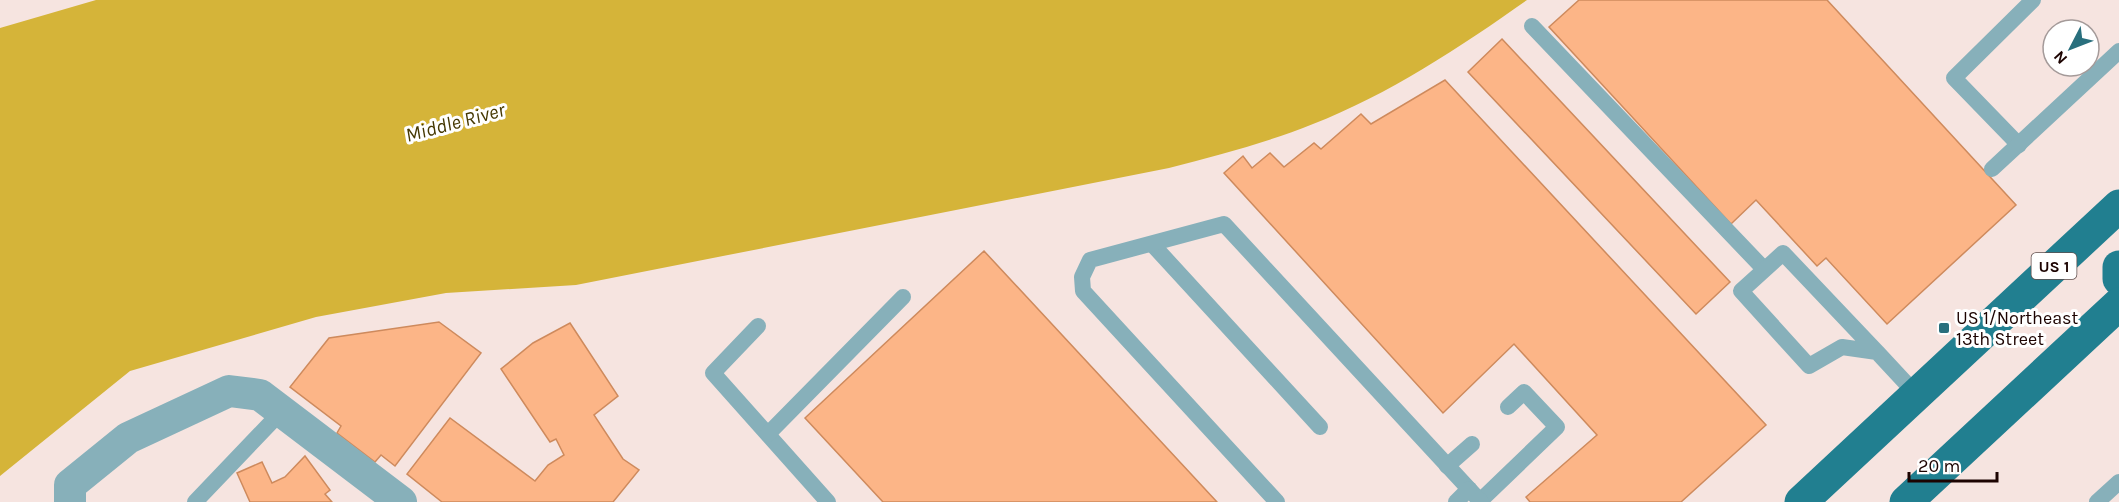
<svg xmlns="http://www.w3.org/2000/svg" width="2119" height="502" font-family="Karla,sans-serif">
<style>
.water{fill:#d5b439}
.building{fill:#fcb587;stroke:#ce8a5d;stroke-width:1.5}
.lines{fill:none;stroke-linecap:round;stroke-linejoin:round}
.lane{stroke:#87b0ba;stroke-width:16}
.street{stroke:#87b0ba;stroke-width:32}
.primary{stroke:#217f90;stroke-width:33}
.poi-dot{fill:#296f7d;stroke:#fff;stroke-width:2}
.labels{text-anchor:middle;stroke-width:6;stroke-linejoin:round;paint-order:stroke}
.shield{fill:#fff;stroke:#604f4d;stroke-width:1.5}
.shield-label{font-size:16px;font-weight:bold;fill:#1c0301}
.poi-label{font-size:18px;fill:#1c0301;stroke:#fff;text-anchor:start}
.water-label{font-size:20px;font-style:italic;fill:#453803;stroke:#fff}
</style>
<rect width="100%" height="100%" fill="#f6e4e0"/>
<path class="water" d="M96,0H1527C1462,46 1388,95 1313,124C1266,143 1218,155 1169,168L576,285L446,293L316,317L130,371L0,476V28Z"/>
<g class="building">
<polygon points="1579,0 1827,0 2016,205 1887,324 1826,258 1817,266 1756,200 1731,224 1549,27"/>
<polygon points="1502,39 1730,282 1696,314 1468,72"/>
<polygon points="1445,80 1766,425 1681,502 1530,502 1526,497 1597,435 1514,344 1443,413 1224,173 1243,156 1252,168 1270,153 1284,167 1314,143 1321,149 1361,114 1371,124"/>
<polygon points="984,251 1217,502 883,502 805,418"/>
<polygon points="439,322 481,353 395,466 381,455 375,462 337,433 341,426 290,387 329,338"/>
<polygon points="570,323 618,396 594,415 623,459 639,470 613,502 442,502 407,474 450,418 535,481 548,465 564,455 556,439 550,442 501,369 533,343"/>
<polygon points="305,456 330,490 325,494 332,502 250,502 237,473 262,462 272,483 285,477"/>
</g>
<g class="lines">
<g class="lane">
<polyline points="1532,26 1764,269"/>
<polyline points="2019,145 1954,78 2033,0"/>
<polyline points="1992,169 2119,51"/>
<polyline points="1152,244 1320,427"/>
<polyline points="758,326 713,373 828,502"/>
<polyline points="1877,352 1783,253 1741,291 1809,366 1842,347 1877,352 1916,394"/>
<polyline points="768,434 903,297"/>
<polyline points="1447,466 1472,444"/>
<polyline points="1480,501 1557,427 1524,392 1508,407"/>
<polyline points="195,502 281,412"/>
<polyline points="1277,502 1083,291 1082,277 1090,260 1224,224 1481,502"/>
<polyline points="1456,502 1469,489"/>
<polyline points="2097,502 2119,482"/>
</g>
<polyline class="street" points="70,502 70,485 128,438 229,391 260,395 401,502"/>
<g class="primary">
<polyline points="2119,267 2119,279"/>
<polyline points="1801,502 2119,206"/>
<polyline points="1906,502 2119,304"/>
</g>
</g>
<rect class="poi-dot" x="1938" y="322" width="12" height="12" rx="3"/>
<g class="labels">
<rect class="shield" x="2031.5" y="253" width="45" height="26" rx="4.5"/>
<g class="shield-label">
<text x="2054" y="272">US 1</text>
</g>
<g class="poi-label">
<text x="1956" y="324">US 1/Northeast<tspan x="1956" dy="21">13th Street</tspan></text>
</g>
<g class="water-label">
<text transform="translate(455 122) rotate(-15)" y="7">Middle River</text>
</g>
</g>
<g transform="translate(2071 48) rotate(228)"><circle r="28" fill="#ffffff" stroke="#a49a99" stroke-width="1.5"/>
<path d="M0-4.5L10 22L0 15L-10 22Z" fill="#296f7d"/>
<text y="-9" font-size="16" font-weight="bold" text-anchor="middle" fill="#1c0301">N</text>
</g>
<path d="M1909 472v9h88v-9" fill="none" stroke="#1c0301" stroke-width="3"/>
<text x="1918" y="472" font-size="18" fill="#1c0301" stroke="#ffffff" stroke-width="4.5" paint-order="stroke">20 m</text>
</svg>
